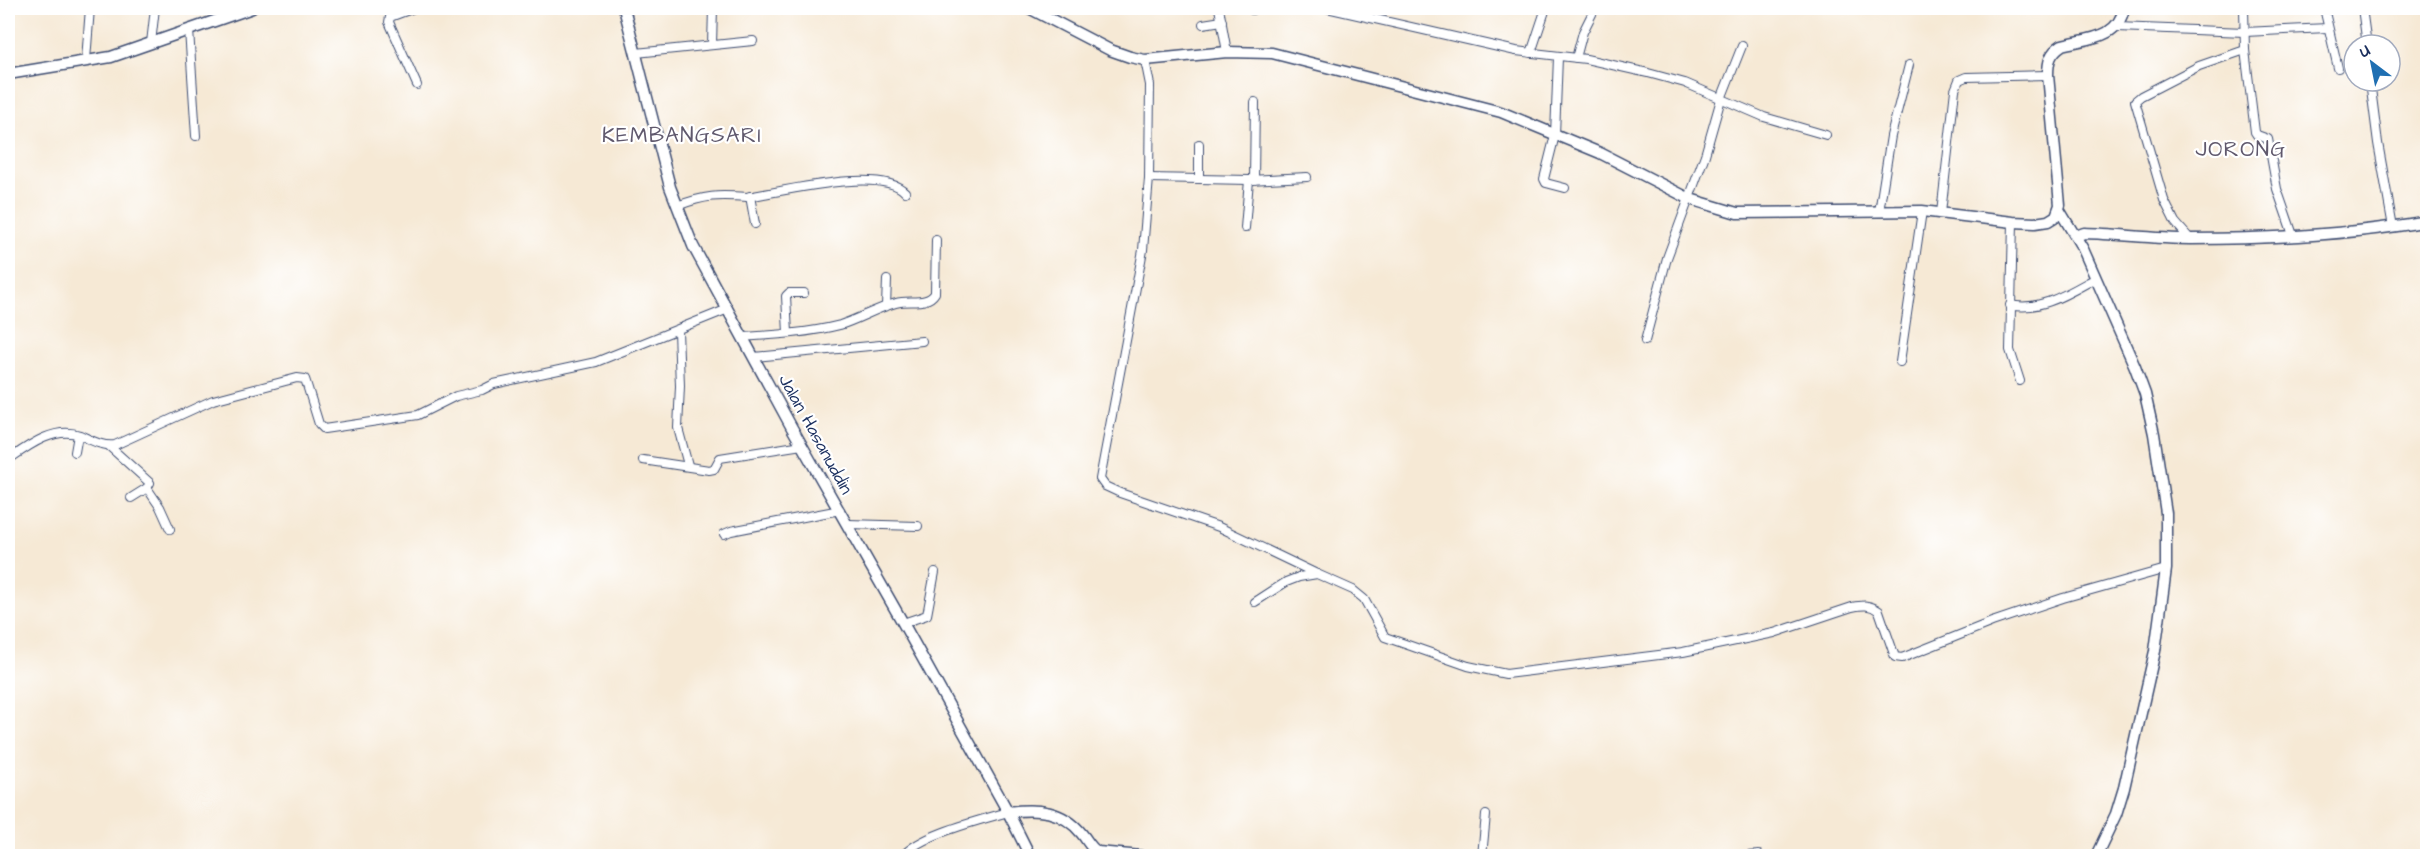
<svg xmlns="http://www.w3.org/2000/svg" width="2435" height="864" font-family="'Architects Daughter',sans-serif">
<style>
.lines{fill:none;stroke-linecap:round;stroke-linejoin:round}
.street-casing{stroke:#3c4b70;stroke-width:10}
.secondary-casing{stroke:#3c4b70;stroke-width:13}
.street{stroke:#fff;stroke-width:8}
.secondary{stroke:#fff;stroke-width:10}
.labels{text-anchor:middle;stroke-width:4.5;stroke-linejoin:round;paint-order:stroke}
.street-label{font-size:18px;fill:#1b2f5e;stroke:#fff}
.quarter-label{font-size:21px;letter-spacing:1.5px;fill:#60596d;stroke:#fff}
</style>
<rect width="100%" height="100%" fill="#fff"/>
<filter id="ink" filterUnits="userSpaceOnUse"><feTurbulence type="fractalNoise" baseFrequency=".0167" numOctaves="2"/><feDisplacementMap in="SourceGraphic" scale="12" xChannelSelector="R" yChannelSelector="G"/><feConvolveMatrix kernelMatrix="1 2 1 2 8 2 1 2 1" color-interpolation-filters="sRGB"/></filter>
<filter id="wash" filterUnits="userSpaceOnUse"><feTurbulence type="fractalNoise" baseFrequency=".008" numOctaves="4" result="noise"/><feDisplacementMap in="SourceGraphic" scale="24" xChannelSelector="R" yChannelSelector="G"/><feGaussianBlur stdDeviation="1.35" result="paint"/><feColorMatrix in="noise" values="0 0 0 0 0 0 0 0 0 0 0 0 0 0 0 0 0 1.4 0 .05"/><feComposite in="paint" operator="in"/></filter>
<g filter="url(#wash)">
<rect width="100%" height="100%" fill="#f6e9d5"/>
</g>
<g filter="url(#ink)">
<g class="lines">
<defs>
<g id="street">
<polyline points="414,8 390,17 389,22 417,85"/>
<polyline points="1219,8 1227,52"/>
<polyline points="1327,8 1516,51 1586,59 1648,73 1685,83 1764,117 1826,135"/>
<polyline points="2244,8 2245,50 2255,132 2257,135 2268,139 2277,189 2293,235"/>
<polyline points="2324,8 2338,68"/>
<polyline points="2362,8 2367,45"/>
<polyline points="1252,10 1256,8"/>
<polyline points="1203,24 1222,21"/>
<polyline points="2117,27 2245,32 2328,28"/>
<polyline points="189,30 196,136"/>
<polyline points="151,43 155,8"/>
<polyline points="712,45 713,8"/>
<polyline points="636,53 753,41"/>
<polyline points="1531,53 1546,8"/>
<polyline points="1558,57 1555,135 1544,179 1546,183 1565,188"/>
<polyline points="1576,58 1583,32 1595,8"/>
<polyline points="86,60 90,8"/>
<polyline points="1145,60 1150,85 1149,178 1143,250 1100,479 1105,486 1120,493 1219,527 1317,574"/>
<polyline points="2370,81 2378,143 2393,227"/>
<polyline points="1199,144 1199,179"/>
<polyline points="1149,178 1249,180 1307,177"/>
<polyline points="1254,180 1255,102"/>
<polyline points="750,196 755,224"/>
<path d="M677,206C706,195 717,195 747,197C781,192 881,166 905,192"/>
<polyline points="1879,212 1891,136 1909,65"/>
<polyline points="1941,213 1955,90 1959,80 1966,77 2048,75"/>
<polyline points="2013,222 2010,350 2020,381"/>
<polyline points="1245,228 1249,180"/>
<polyline points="2190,239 2175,222 2164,200 2135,101 2141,96 2199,66 2245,50"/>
<path d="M2010,305C2041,312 2070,292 2096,278"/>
<polyline points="886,306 887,280"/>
<polyline points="678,330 680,386 678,428 688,465"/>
<polyline points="788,333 786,296 789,293 804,293"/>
<path d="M743,337C775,335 809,333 840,325C859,319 877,308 896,303C909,299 927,306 935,293L936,240"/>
<polyline points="1645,341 1667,258 1705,155 1721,99 1742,46"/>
<polyline points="754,357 922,341"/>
<polyline points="1900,362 1922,211"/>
<polyline points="109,446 150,483 147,488 131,498"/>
<polyline points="75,452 78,435"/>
<path d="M8,460C28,446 54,426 80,435C91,440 103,447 115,445L213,400L297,378L305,379L306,382L319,424L324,429L418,415L456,396L482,390L494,384L596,362L728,309"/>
<polyline points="643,460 709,470 714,469 720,458 802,445"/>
<polyline points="147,488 160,507 170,529"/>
<polyline points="848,524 918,526"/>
<polyline points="724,534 731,531 840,510"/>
<path d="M1255,602L1286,582L1299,577L1317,574L1353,590L1364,599L1385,637L1468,666L1506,674L1683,652L1774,633L1852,607C1863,605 1870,604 1879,611L1895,657L1902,658L1992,622L2063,598L2166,569"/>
<polyline points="903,623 927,615 935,572"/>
<path d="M903,856C919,835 981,820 1008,812"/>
<polyline points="1482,856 1486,815"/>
<polyline points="1747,856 1759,855"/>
</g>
<g id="secondary">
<polyline points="624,8 670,187 693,246 792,428 903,623 1008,812 1030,856"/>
<path d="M1029,8L1110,50L1130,57L1145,60L1227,52L1272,53L1501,112L1600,153L1690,199L1737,213L1922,211L2013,222L2035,223L2048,221L2056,216L2060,205L2048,75C2048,61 2050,53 2062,45C2089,38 2118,39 2124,8"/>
<polyline points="8,74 111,57 252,8"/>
<polyline points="2060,211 2083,249 2135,367 2145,394 2154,434 2166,513 2166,569 2155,651 2124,788 2116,814 2096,856"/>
<path d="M2076,236L2084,233C2119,234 2154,239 2190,239C2269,239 2350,235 2428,221"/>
<path d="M1008,812C1037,808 1063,810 1082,834C1088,841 1090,848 1098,852L1141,856"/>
</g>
</defs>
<use href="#street" class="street-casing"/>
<use href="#secondary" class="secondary-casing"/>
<use href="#street" class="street"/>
<use href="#secondary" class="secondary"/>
</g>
</g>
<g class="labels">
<g class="street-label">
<text transform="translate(816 434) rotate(61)" y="6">Jalan Hasanuddin</text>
</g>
<g class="quarter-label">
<text x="682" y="142">KEMBANGSARI</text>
<text x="2241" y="156">JORONG</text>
</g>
</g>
<rect width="2435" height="864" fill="none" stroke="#fff" stroke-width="30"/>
<g transform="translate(2372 63) rotate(328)"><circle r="28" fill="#ffffff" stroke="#a4acbf" stroke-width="1.5"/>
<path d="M0-4.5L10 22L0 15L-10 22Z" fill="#1f6fb2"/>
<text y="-9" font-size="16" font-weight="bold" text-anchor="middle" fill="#1b2f5e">U</text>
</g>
</svg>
